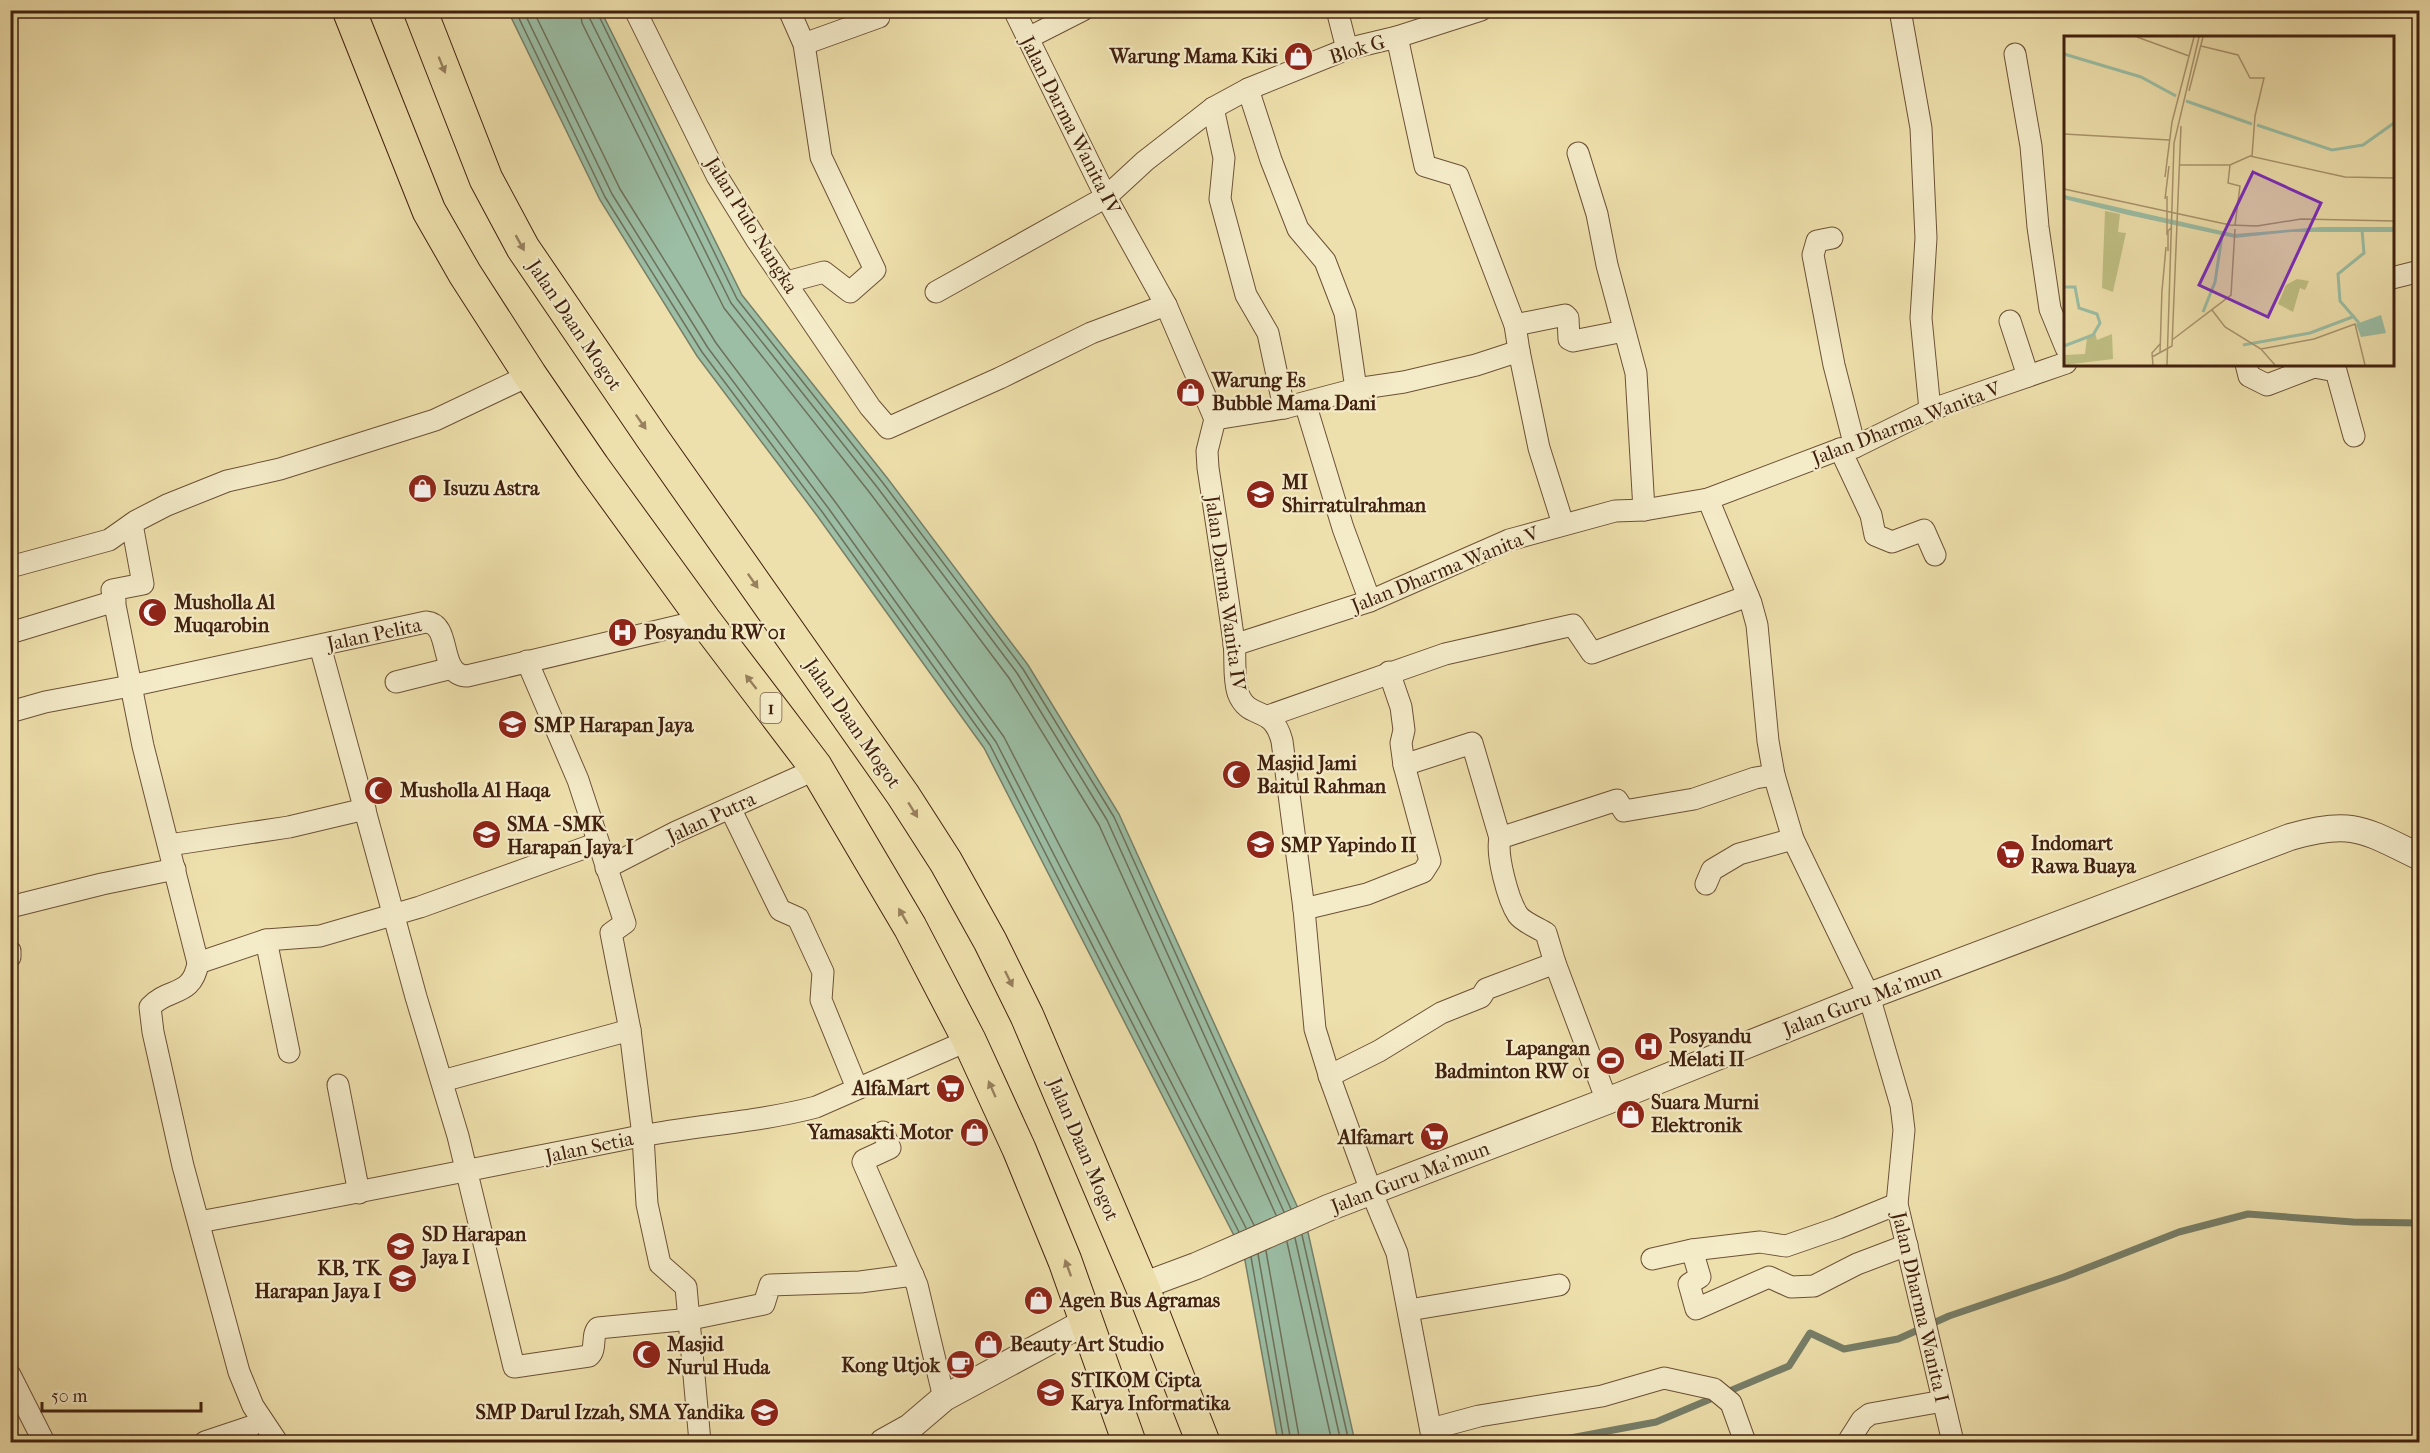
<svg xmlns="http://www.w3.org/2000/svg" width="2430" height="1453" font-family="'IM FELL French Canon',serif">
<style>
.water{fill:#9bbea5;stroke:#777f69;stroke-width:1.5}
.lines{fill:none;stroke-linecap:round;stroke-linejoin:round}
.shore{stroke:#6e705a;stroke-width:1.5}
.stream{stroke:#777f69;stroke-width:7}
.minor-casing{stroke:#6c5136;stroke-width:23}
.tertiary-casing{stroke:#6c5136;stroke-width:28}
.trunk-casing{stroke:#41210f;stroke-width:35}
.minor{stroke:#f4ebc9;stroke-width:21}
.tertiary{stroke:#f4ebc9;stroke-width:26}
.trunk{stroke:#eee0ac;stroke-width:33}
.oneway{fill:#98805e}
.labels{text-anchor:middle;stroke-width:4.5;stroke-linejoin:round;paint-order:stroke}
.shield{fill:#f4ebc9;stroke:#775e47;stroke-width:1.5}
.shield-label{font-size:18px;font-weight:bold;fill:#41210f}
.street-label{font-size:20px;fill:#41210f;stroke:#f4ebc9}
.poi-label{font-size:20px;font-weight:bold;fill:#41210f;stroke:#f4ebc9;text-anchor:start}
.inset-river{fill:none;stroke:#9bbea5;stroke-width:3}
.inset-road{fill:none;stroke:#a9946d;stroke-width:1.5}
.view{fill:#7b2cbf;fill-opacity:0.15;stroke:#7b2cbf;stroke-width:3}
.inset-edge{fill:none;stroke:#41210f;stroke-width:3}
</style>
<rect width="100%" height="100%" fill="#eee0ac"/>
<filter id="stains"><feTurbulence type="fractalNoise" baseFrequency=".00333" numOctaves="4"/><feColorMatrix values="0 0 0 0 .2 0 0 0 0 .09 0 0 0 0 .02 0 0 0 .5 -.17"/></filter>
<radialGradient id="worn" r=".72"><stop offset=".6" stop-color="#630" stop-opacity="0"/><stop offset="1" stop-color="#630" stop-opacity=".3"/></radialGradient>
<polygon class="water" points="508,11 601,11 742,295 888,479 1028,665 1119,814 1307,1228 1355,1442 1278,1442 1244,1255 984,748 818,517 697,356 600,200"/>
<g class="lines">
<g class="shore">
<polyline points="515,10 605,197 702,352 823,513 990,745 1239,1232"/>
<polyline points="523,10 612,194 708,348 829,509 996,742 1246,1228"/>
<polyline points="533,10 620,189 716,343 836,503 1004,737 1254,1225"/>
<polyline points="580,10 582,23 724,308 870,493 1009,678 1099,825 1276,1215"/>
<polyline points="589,10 590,19 731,303 877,487 1017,673 1107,820 1284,1212"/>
<polyline points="596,10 737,299 883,483 1023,669 1114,817 1291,1209"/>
<polyline points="1302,1235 1349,1442"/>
<polyline points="1295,1238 1341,1442"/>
<polyline points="1287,1242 1332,1442"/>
<polyline points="1266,1251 1300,1442"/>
<polyline points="1258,1254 1291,1442"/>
<polyline points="1251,1257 1284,1442"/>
</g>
<polyline class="stream" points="1549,1442 1656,1422 1789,1366 1810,1333 1844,1349 1898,1339 1949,1316 2064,1277 2179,1232 2248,1214 2353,1222 2420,1223"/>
<defs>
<g id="minor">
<polyline points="635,10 717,176 756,239 870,407 888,428 1000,378 1091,333 1166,305"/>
<path d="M1014,10L1106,197L1166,305L1215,419L1207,451L1208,468C1217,526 1226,584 1234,643C1236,658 1233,678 1238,693C1249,722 1272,703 1282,741L1304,909L1315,1029L1331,1081L1371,1191L1397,1253L1433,1442"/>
<polyline points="1337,10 1347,49"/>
<polyline points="1900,10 1921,128 1926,238 1921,318 1930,410"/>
<polyline points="1397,37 1481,10"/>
<polyline points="1028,38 1083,10"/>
<polyline points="804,44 879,17"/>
<polyline points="2015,54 2031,146 2038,227 2050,309 2066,348"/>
<polyline points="1248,89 1271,160 1298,229 1325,261 1345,313 1356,389"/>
<polyline points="1213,108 1224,158 1220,199 1246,295 1268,333 1284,408"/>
<polyline points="1578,153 1597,214 1607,265 1636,373 1644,510"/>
<polyline points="1832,238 1817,241 1813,255 1834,365 1855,447"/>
<polyline points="2392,278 2420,271"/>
<polyline points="787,282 824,272 850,292 875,270 821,157 804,44 789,10"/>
<polyline points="936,292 1106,197 1145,161 1213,108 1248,89 1347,49 1397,37 1425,166 1458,176 1515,325"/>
<polyline points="2010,321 2028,376"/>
<polyline points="1519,351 1539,448 1563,524"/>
<polyline points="2246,364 2249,376 2267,385 2314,367 2336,371 2354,436"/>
<polyline points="1305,403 1343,528 1370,601"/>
<polyline points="1215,419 1284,408 1356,389 1404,382 1476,365 1519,351 1515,325 1565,315 1568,318 1569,339 1573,341 1624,331"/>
<polyline points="1840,449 1871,515 1875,535 1892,542 1924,530 1935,555"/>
<polyline points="1708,499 1751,603 1757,625 1768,741 1774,775 1793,839 1869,996 1901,1105 1904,1130 1897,1204 1953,1442"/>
<path d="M132,524L143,584L112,590L143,746L198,963C192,998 168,987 150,1007L153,1032L183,1166L239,1372L253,1406L277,1442"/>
<polyline points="10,567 109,540 136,521 167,505 227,481 280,469 435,420 530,375"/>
<polyline points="10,633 115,601"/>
<polyline points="1234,645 1370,601 1509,540 1615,511 1644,510 1708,499 1840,449 1855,447 1930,410 2066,363"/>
<path d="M320,646L416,997L458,1136L514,1367L589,1356C597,1350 591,1335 598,1328L691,1319L764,1304L770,1285L860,1282L913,1275"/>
<polyline points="527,661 578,780 625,923 611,933 630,1030 643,1136 647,1204 660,1264 686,1287 700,1442"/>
<polyline points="1389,672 1401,707 1404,730 1401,743 1404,765"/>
<polyline points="396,682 452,668"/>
<path d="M10,712L45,702L130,686L426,622C453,624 437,675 467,676L704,620"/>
<polyline points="1268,716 1445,654 1573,625 1592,653 1748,596"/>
<polyline points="730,808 780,910 798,918 823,972 821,1000 857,1088"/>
<polyline points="169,845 289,827 365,809"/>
<polyline points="606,868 676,832 801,776 815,766"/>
<polyline points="1706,884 1712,870 1739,854 1793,839"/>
<polyline points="10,907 102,884 175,869"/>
<polyline points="1304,909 1367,894 1423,872 1430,861 1404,765 1472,743 1500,838"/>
<polyline points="266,940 289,1052"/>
<polyline points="10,951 10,957"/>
<polyline points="198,963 266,940 320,936 420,907 598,843"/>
<path d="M1555,963L1546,933C1538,928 1523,922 1518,915C1508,900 1496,855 1500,838L1617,800L1624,811L1694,799L1755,778L1774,775"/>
<polyline points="1329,1076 1379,1051 1441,1013 1481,997 1486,989 1555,963 1607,1101"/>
<polyline points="442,1081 630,1030"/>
<polyline points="338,1085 359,1193"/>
<polyline points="883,1132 890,1148 864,1160 863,1162 917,1285 944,1398"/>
<path d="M199,1222C347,1195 494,1165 641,1136C699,1125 759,1122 816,1107L969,1040"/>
<polyline points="1692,1250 1700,1277 1689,1284 1696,1309 1769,1277 1791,1287 1814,1286 1857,1264 1907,1245"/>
<polyline points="1652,1259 1692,1250 1760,1242 1786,1246 1838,1228 1897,1204"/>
<polyline points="1409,1310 1559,1285"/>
<polyline points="10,1375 44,1442"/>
<polyline points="1431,1429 1479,1416 1602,1396 1664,1378 1714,1389 1731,1403 1745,1442"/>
<polyline points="205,1442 250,1427"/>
<polyline points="1848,1442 1862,1420 1870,1414 1943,1401"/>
</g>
<g id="tertiary">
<path d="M1142,1286L1196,1266L1328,1208L1607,1101L1869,996L2290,837C2353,819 2364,830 2420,857"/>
<polyline points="883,1442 910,1427 944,1398 1087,1321"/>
</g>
<g id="trunk">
<polyline points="349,10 429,211 465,274 530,375 593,467 704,620 815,766 910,927 969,1040 1019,1149 1065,1261 1129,1442"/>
<polyline points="420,10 486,179 523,248 653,439 903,795 946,862 990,941 1027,1016 1142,1286 1203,1442"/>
</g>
</defs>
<use href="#minor" class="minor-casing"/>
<use href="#tertiary" class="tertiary-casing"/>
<use href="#trunk" class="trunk-casing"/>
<use href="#minor" class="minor"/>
<use href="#tertiary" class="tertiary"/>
<use href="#trunk" class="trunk"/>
</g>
<defs><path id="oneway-solid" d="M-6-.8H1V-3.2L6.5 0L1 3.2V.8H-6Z" transform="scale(1.5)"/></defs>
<g class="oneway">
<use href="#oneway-solid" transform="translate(442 65) rotate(68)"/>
<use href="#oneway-solid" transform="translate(520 243) rotate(61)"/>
<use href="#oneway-solid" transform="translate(641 422) rotate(55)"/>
<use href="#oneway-solid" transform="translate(753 581) rotate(55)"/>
<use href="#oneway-solid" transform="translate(751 682) rotate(-128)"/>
<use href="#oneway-solid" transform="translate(913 810) rotate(58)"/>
<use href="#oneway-solid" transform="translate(903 916) rotate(-120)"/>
<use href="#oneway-solid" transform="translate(1009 979) rotate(64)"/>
<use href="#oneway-solid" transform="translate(992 1089) rotate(-114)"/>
<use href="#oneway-solid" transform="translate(1068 1268) rotate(-110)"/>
</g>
<defs>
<symbol id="shop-disc" viewBox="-11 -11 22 22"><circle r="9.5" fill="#8f2418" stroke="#f4ebc9"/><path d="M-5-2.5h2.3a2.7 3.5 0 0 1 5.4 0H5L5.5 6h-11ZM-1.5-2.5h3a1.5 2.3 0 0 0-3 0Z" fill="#fff"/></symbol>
<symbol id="school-disc" viewBox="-11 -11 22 22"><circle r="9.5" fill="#8f2418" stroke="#f4ebc9"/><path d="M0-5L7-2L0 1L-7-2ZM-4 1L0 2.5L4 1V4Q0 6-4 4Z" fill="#fff"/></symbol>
<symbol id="mosque-disc" viewBox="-11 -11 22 22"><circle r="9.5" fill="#8f2418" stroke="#f4ebc9"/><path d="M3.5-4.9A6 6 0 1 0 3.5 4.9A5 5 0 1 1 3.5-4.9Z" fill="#fff"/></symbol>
<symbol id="hospital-disc" viewBox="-11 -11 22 22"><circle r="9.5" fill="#8f2418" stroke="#f4ebc9"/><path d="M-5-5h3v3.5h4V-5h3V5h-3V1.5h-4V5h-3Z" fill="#fff"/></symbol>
<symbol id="supermarket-disc" viewBox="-11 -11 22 22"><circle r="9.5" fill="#8f2418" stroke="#f4ebc9"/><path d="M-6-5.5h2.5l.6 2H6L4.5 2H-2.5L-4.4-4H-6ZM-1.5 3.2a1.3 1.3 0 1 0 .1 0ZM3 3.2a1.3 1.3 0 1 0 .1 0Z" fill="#fff"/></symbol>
<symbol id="stadium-disc" viewBox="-11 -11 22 22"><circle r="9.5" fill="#8f2418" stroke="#f4ebc9"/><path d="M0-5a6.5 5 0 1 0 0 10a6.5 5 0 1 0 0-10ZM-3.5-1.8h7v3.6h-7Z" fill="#fff"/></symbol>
<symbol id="cafe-disc" viewBox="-11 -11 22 22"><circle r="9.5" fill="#8f2418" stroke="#f4ebc9"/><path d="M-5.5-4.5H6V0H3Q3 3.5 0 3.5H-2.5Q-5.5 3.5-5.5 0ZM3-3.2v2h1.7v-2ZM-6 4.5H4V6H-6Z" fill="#fff"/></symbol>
<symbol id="university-disc" viewBox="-11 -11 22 22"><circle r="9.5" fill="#8f2418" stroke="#f4ebc9"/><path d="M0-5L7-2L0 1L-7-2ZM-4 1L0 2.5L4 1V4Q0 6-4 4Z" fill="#fff"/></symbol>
</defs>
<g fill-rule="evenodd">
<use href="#shop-disc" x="1282" y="40" width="33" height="33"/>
<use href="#shop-disc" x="1174" y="376" width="33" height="33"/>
<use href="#shop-disc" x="406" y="472" width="33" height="33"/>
<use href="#school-disc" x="1244" y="478" width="33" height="33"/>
<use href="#mosque-disc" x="136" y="596" width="33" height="33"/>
<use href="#hospital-disc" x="606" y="616" width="33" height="33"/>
<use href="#school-disc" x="496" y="708" width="33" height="33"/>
<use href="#mosque-disc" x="1220" y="758" width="33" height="33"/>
<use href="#mosque-disc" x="362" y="774" width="33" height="33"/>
<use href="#school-disc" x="470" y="818" width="33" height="33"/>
<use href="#school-disc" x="1244" y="828" width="33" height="33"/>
<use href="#supermarket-disc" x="1994" y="838" width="33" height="33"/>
<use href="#hospital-disc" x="1632" y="1030" width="33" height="33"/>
<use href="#stadium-disc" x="1594" y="1044" width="33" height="33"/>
<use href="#supermarket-disc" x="934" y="1072" width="33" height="33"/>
<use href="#shop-disc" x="1614" y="1098" width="33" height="33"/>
<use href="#shop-disc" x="958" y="1116" width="33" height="33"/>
<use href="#supermarket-disc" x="1418" y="1120" width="33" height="33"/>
<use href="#school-disc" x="384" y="1230" width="33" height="33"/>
<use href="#school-disc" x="386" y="1262" width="33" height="33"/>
<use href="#shop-disc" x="1022" y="1284" width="33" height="33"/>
<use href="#shop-disc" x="972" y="1328" width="33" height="33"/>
<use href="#mosque-disc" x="630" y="1338" width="33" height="33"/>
<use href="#cafe-disc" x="944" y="1348" width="33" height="33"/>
<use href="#university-disc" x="1034" y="1376" width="33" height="33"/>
<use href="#school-disc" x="748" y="1396" width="33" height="33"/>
</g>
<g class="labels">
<rect class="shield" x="760.5" y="693" width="21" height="30" rx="4.5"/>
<g class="shield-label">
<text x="771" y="714">1</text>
</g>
<g class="street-label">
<text transform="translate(1357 49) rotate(-17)" y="7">Blok G</text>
<text transform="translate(1071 125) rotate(63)" y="7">Jalan Darma Wanita IV</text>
<text transform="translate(752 225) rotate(58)" y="7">Jalan Pulo Nangka</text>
<text transform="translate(575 325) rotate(56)" y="7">Jalan Daan Mogot</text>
<text transform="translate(1906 423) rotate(-21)" y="7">Jalan Dharma Wanita V</text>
<text transform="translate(1445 569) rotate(-22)" y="7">Jalan Dharma Wanita V</text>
<text transform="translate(1226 593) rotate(82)" y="7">Jalan Darma Wanita IV</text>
<text transform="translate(374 634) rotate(-12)" y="7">Jalan Pelita</text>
<text transform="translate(853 723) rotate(55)" y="7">Jalan Daan Mogot</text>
<text transform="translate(711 817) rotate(-25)" y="7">Jalan Putra</text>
<text transform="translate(1862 1000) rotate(-21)" y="7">Jalan Guru Ma'mun</text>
<text transform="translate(589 1147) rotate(-12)" y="7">Jalan Setia</text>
<text transform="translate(1084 1149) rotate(67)" y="7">Jalan Daan Mogot</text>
<text transform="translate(1410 1177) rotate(-21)" y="7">Jalan Guru Ma'mun</text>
<text transform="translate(1921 1307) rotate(77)" y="7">Jalan Dharma Wanita I</text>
</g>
<g class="poi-label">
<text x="1278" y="63" text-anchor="end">Warung Mama Kiki</text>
<text x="1212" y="387">Warung Es<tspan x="1212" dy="23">Bubble Mama Dani</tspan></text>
<text x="1282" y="489">MI<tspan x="1282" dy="23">Shirratulrahman</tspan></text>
<text x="443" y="495">Isuzu Astra</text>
<text x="174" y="609">Musholla Al<tspan x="174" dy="23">Muqarobin</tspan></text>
<text x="644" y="639">Posyandu RW 01</text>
<text x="534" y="732">SMP Harapan Jaya</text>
<text x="1257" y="770">Masjid Jami<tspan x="1257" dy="23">Baitul Rahman</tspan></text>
<text x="400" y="797">Musholla Al Haqa</text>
<text x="507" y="831">SMA - SMK<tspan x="507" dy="23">Harapan Jaya I</tspan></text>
<text x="2031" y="850">Indomart<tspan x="2031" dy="23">Rawa Buaya</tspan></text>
<text x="1281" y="852">SMP Yapindo II</text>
<text x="1669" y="1043">Posyandu<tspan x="1669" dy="23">Melati II</tspan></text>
<text x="1590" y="1055" text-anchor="end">Lapangan<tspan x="1590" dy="23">Badminton RW 01</tspan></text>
<text x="930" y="1095" text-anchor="end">AlfaMart</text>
<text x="1651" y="1109">Suara Murni<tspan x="1651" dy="23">Elektronik</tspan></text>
<text x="953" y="1139" text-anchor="end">Yamasakti Motor</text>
<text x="1414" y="1144" text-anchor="end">Alfamart</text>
<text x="422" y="1241">SD Harapan<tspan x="422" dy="23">Jaya I</tspan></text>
<text x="381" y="1275" text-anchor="end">KB, TK<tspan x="381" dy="23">Harapan Jaya I</tspan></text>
<text x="1060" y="1307">Agen Bus Agramas</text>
<text x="667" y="1351">Masjid<tspan x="667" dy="23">Nurul Huda</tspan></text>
<text x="1010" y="1351">Beauty Art Studio</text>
<text x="940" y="1372" text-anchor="end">Kong Utjok</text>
<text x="1071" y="1387">STIKOM Cipta<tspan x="1071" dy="23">Karya Informatika</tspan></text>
<text x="744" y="1419" text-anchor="end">SMP Darul Izzah, SMA Yandika</text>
</g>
</g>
<g transform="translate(2064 36)">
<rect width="330" height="330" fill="#eee0ac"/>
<path d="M41,175L56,178L54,196L62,197L49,256L38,252ZM233,243L245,245L241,254L236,252L229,276L214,268L222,249ZM31,297L33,304L48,298L49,323L0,329V319L21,318L23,302Z" fill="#c0c084"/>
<path d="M0,159L171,198L257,191H330V196H227L171,202L64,179L0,163ZM317,279L322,297L297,301L292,288Z" fill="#9bbea5"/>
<path class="inset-river" d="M0,18L77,41L112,60M122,65L188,88M193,89L268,114L299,109L330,87M0,251H11L15,272L33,278L36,287L29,299L0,310M139,276L151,246L158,200M295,287L276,265L274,238L300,217L298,194M179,309L246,297L291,280"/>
<path class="inset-road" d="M73,1L125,20M137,10L174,19L186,42H200L191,80L188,120M125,55L139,1M0,98L105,104M116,129H166L186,120L281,141L330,142M166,129L164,147L176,150L171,189M101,141L108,86L130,1M0,153L166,189L193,190L237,183L330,185M101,163L105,130M103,199V160M104,215V195L108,191M98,255L102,211M148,274L161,291L197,313L211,329M108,304L167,259L171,193M197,313L250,303L291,288L301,329M96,317L98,253M88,321L108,310L117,90M89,329L88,317L96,308M103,329L110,107L135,1"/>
<path class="view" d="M189,136L257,167L204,281L135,249Z"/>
<rect width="330" height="330" class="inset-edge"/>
</g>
<rect width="2430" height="1453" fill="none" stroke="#eee0ac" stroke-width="36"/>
<rect x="12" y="12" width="2406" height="1429" fill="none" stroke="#41210f" stroke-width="3"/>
<rect x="18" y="18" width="2394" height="1417" fill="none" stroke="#41210f" stroke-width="1.5"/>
<path d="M42 1402v9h159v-9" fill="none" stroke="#41210f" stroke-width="3"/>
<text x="51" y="1402" font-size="18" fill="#41210f" stroke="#f4ebc9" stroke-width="4.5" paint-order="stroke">50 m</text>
<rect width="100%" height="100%" filter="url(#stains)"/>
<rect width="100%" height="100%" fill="url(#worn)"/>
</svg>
